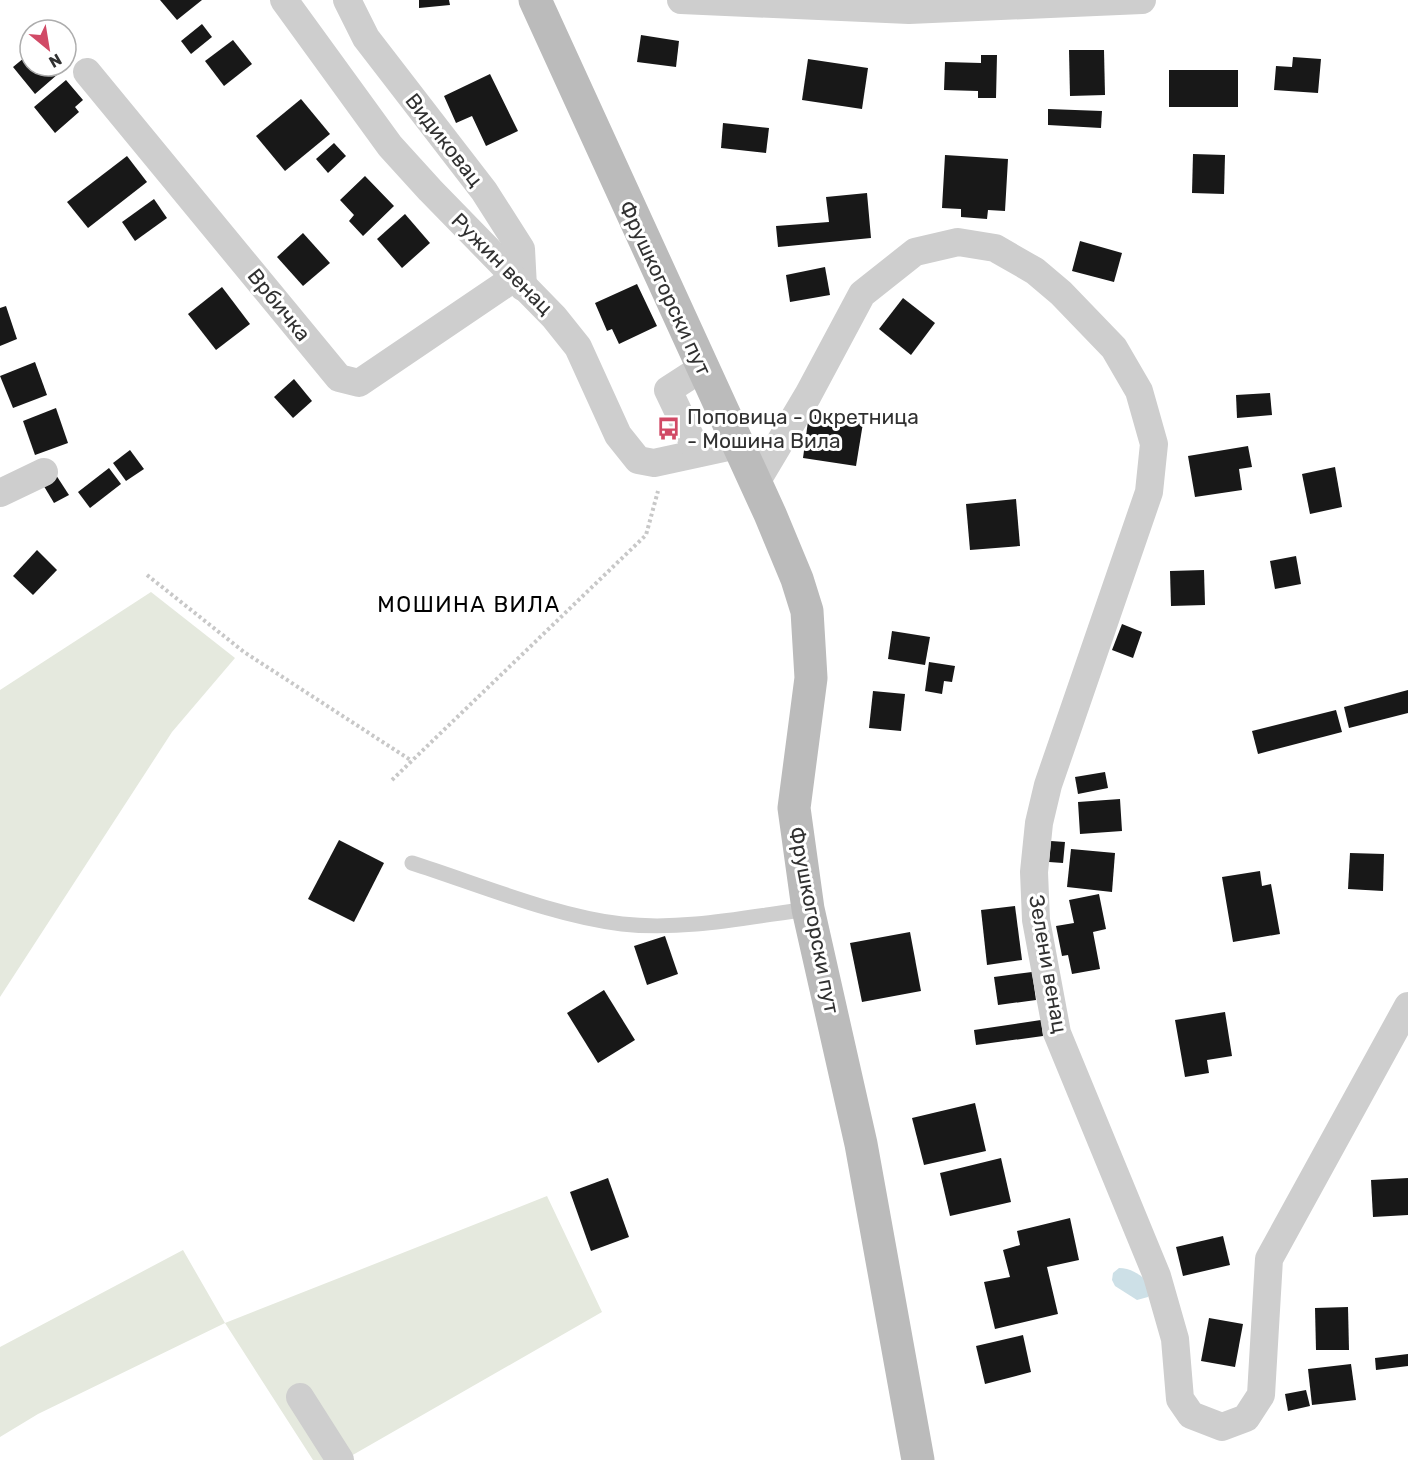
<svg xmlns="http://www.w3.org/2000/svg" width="1408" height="1460" font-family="Rubik,sans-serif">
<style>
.green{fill:#e5e9de}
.water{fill:#cde0e7}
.building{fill:#181818}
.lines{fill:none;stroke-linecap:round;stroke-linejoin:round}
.path{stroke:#c8c8c8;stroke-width:4;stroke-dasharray:3 3;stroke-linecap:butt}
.lane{stroke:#cecece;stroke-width:15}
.street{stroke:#cecece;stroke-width:28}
.secondary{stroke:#bbb;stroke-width:33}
.labels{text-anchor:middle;stroke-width:6;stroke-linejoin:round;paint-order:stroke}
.street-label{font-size:21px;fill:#313131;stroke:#fff}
.poi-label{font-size:21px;fill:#313131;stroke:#fff;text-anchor:start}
.neighbourhood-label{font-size:22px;letter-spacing:1.5px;fill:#000;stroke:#fff}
</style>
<rect width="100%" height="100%" fill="#fff"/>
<g class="green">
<polygon points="151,592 235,658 172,732 0,997 0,690"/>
<polygon points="547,1196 602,1312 344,1460 313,1460 225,1323 38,1414 0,1437 0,1347 183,1250 225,1323"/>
</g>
<path class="water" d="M1119,1268C1132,1268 1146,1277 1152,1289L1148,1297L1137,1300L1115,1286L1112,1280L1113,1273Z"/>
<g class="building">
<polygon points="160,0 202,0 177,20"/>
<polygon points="419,0 449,0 450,5 419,8"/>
<polygon points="202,24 212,37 191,54 181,41"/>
<polygon points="641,35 679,41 676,67 637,62"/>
<polygon points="233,40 252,64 224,86 205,61"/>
<polygon points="1069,50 1104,50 1105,95 1070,96"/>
<polygon points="30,53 30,66 51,66 58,74 35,94 13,67"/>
<polygon points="981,55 997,55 996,98 978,98 978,91 944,90 945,62 981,63"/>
<polygon points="1293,57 1321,59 1318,93 1274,90 1276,66 1292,67"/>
<polygon points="808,59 868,68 862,109 802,100"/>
<rect x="1169" y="70" width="69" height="37"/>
<polygon points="490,74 518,131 486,146 472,116 456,123 444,96"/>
<polygon points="66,80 83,100 75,107 79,112 55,133 34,107"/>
<polygon points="301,99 330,134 285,171 256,136"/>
<polygon points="1048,109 1102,111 1101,128 1048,125"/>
<polygon points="723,123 769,128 766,153 721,148"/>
<polygon points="334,143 346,156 328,173 316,159"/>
<polygon points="1193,154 1225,155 1224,194 1192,193"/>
<polygon points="945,155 1008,159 1005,211 988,210 987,219 961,217 961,209 942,208"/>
<polygon points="127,156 147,182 88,228 67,202"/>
<polygon points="365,176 394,206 363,236 349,221 354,215 340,200"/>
<polygon points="867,193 871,238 778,247 776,226 829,222 826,197"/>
<polygon points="154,199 167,218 135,241 122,222"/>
<polygon points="405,214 430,243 402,268 377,239"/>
<polygon points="303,233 330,263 303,286 277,257"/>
<polygon points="1080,241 1122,253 1114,282 1072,271"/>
<polygon points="825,267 830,295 790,302 786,275"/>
<polygon points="637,284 657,326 619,344 612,329 607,331 595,303"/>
<polygon points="222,287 250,324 216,350 188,314"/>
<polygon points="903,298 935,323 911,355 879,329"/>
<polygon points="6,306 17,339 0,346 0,308"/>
<polygon points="35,362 47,395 13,408 0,376"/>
<polygon points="294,379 312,401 293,418 274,397"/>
<polygon points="1270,393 1272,415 1237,418 1236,395"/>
<polygon points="56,408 68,443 35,455 23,421"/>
<polygon points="809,414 863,423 856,466 803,458"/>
<polygon points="1248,446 1252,467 1239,469 1242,490 1195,497 1188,456"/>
<polygon points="130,450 144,469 126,481 113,463"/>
<polygon points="1335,467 1342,507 1310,514 1302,474"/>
<polygon points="109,468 121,484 90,508 78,492"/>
<polygon points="56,475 69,495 54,503 42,483"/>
<polygon points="1016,499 1020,546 970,550 966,504"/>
<polygon points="37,550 57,570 33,595 13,576"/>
<polygon points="1296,556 1301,584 1275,589 1270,561"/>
<polygon points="1204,570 1205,605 1171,606 1170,571"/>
<polygon points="1122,624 1142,632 1133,658 1112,650"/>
<polygon points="892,631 930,637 925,665 888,659"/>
<polygon points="929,662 955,666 952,682 944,681 942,694 925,691"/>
<polygon points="1408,690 1408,713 1349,728 1344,707"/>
<polygon points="873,691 905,694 901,731 869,728"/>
<polygon points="1336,710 1342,732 1258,754 1252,731"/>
<polygon points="1105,772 1108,788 1078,794 1075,777"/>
<polygon points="1120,799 1122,831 1080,834 1078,802"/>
<polygon points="339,840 384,863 354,922 308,899"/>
<polygon points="1051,841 1065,842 1063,863 1049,862"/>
<polygon points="1071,849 1115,853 1112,892 1067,887"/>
<polygon points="1350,853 1384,854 1383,891 1348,889"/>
<polygon points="1260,871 1262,886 1271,884 1280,934 1233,942 1222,877"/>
<polygon points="1099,894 1106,929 1093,932 1100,969 1072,974 1068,955 1062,956 1056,926 1074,923 1069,900"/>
<polygon points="1015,906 1022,960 987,965 981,910"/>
<polygon points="910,932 921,991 862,1002 850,943"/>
<polygon points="665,936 678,974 647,985 634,946"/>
<polygon points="1032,972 1036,1000 998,1005 994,977"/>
<polygon points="604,990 635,1040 598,1063 567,1013"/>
<polygon points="1225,1012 1232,1056 1207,1060 1209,1073 1185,1077 1175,1020"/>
<polygon points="1041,1020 1043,1036 976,1045 974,1030"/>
<polygon points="975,1103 986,1151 924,1165 912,1118"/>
<polygon points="1001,1158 1011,1202 950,1216 940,1173"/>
<polygon points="608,1178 629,1237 591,1251 570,1192"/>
<polygon points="1408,1178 1408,1215 1373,1217 1371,1180"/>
<polygon points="1070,1218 1079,1260 1047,1267 1058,1314 995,1329 984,1282 1010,1277 1003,1250 1020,1245 1017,1231"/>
<polygon points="1223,1236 1230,1265 1183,1276 1176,1247"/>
<polygon points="1348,1307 1349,1350 1316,1350 1315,1308"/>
<polygon points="1209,1318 1243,1324 1235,1367 1201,1361"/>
<polygon points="1023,1335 1031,1372 985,1384 976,1346"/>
<polygon points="1408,1354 1408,1366 1376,1370 1375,1358"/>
<polygon points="1351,1364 1356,1400 1312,1405 1308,1369"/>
<polygon points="1306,1390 1310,1406 1288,1411 1285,1394"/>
</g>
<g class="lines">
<g class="path">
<polyline points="147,575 244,652 412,761"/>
<polyline points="392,780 646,535 658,491"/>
</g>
<path class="lane" d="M412,863C478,884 554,916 622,924C683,931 748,917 808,909"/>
<g class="street">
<polyline points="284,0 390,146 430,190 554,317 578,347 618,435 638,460 654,463 737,445"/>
<polyline points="347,0 366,38 484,191 521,249 523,287"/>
<polyline points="681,0 909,10 1142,0"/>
<polyline points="87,72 339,378 359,383 514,278"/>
<polyline points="698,453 668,390 702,368"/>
<polyline points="755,484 808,395 862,294 915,252 958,242 995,248 1035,271 1061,293 1114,348 1139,391 1154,444 1149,492 1048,785 1039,823 1034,872 1036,920 1057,1033 1157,1276 1175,1339 1180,1399 1191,1415 1222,1427 1246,1418 1261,1395 1269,1259 1408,1006"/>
<polyline points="0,493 44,472"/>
<polyline points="300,1397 340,1460"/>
</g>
<polyline class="secondary" points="535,0 770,514 797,579 807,611 811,678 794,808 808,909 861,1144 918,1460"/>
</g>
<defs>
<symbol id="bus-bare" viewBox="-9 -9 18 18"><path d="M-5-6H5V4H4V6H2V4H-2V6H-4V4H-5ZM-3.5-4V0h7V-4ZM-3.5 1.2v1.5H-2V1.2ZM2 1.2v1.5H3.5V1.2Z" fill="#d14a66" stroke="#fff" stroke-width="2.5" paint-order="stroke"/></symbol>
</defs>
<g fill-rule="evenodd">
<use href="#bus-bare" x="652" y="412" width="33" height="33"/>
</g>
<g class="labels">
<g class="street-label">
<text transform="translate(444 140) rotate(52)" y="7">Видиковац</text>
<text transform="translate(502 264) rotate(45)" y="7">Ружин венац</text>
<text transform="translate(665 288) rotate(65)" y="7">Фрушкогорски пут</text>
<text transform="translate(279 305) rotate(51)" y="7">Врбичка</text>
<text transform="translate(814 920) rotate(79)" y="7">Фрушкогорски пут</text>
<text transform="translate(1048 964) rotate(80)" y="7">Зелени венац</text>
</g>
<g class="poi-label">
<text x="687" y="424">Поповица - Окретница<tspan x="687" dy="24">- Мошина Вила</tspan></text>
</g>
<g class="neighbourhood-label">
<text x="469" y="612">МОШИНА ВИЛА</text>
</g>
</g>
<g transform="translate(48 48) rotate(150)"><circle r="28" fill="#ffffff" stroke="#adadad" stroke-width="1.5"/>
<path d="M0-4.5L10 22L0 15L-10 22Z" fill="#d14a66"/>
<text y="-9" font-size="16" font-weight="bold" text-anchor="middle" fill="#313131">N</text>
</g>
</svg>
